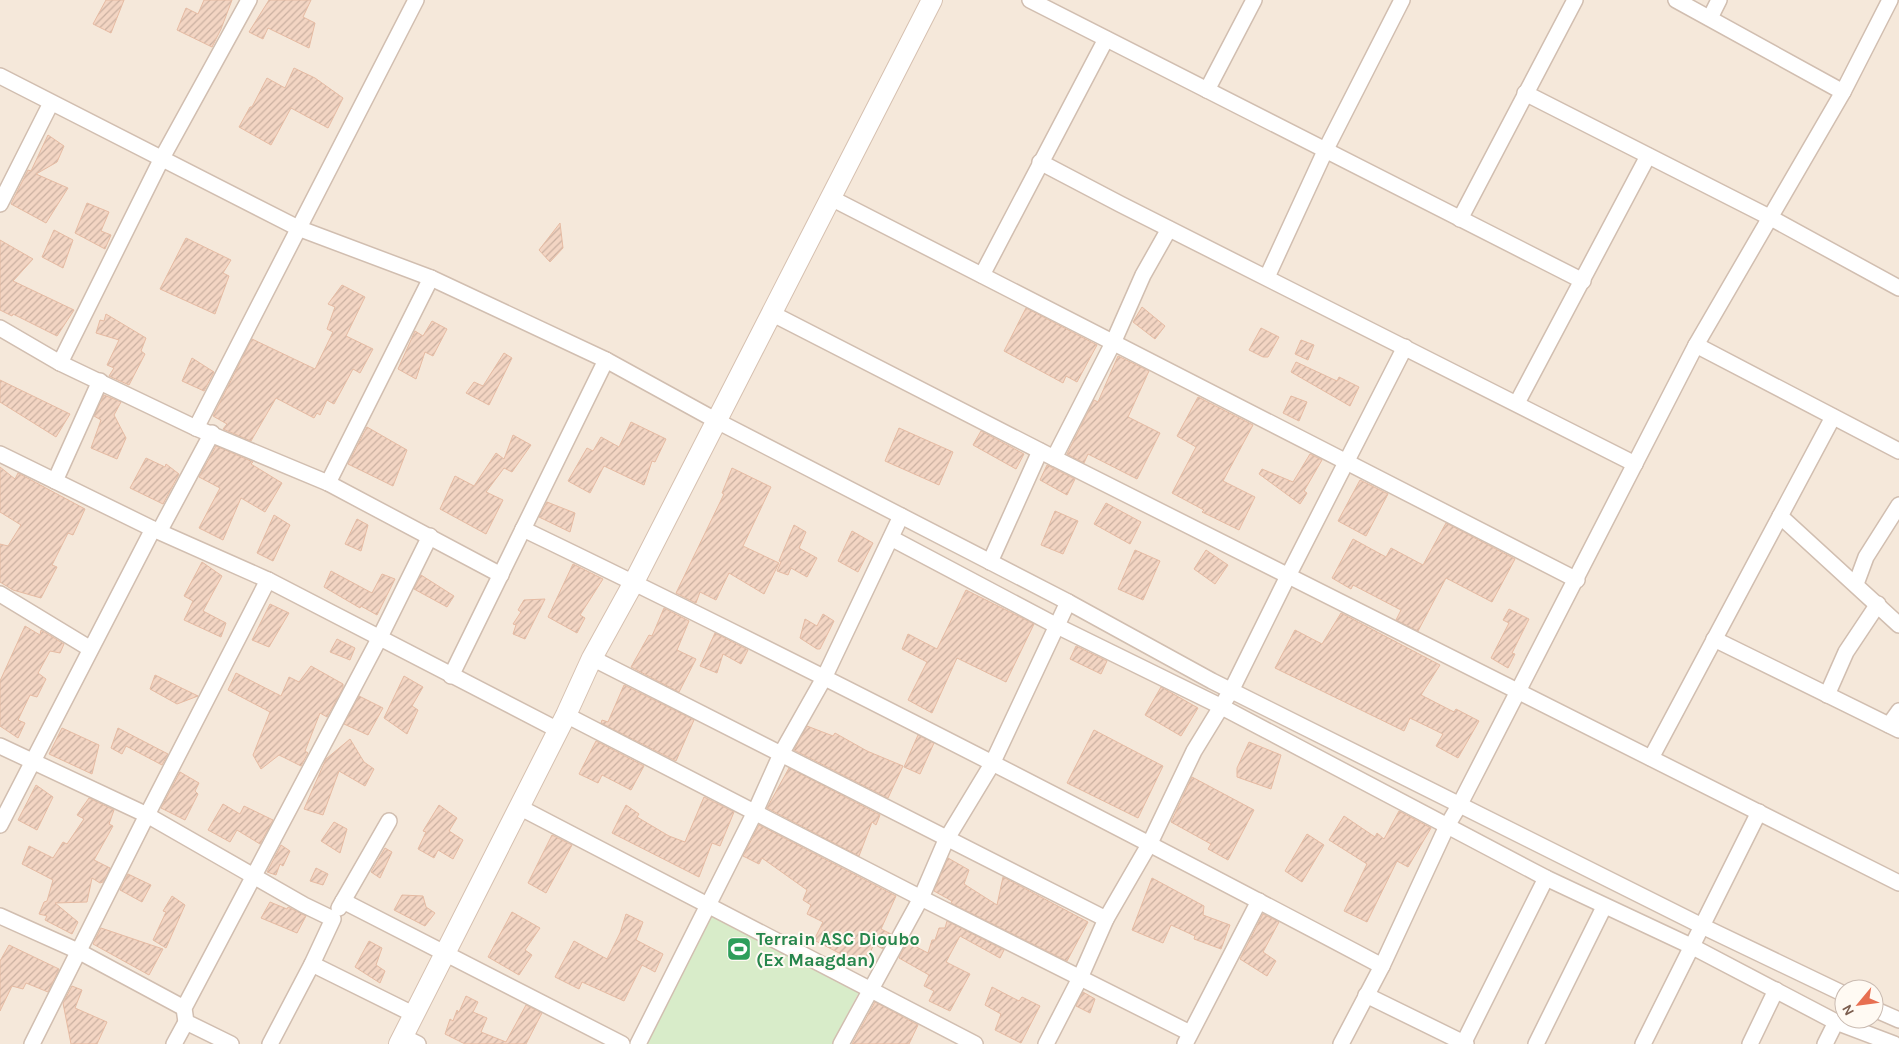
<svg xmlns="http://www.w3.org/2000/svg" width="1899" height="1044" font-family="Karla,sans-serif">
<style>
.residential{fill:#f5e8da;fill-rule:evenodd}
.grass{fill:#d8ecc9}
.building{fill:url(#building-hatch);stroke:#e6bba3}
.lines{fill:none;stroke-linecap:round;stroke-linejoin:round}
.street-casing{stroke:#d1beb0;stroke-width:18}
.secondary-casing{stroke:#d6c0b0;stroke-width:22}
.street{stroke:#fff;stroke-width:15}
.secondary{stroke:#fff;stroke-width:20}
.labels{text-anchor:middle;stroke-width:4;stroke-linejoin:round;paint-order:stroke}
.leisure-label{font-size:18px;font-weight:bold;fill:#27864d;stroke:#fffaf3;text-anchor:start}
</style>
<defs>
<pattern id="building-hatch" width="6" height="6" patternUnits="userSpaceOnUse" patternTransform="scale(1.25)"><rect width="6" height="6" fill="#f3d5c3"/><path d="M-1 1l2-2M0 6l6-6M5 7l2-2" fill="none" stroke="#cab0a1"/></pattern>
</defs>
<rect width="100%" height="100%" fill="#fdf6ec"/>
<path class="residential" d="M0,0H1899V1044H0ZM1844,989H1874V1019H1844Z"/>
<polygon class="grass" points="712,911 861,988 832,1044 644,1044"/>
<g class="building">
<polygon points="106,0 124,0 111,33 93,24"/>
<polygon points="204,0 232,0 221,29 212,47 177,30 186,8 198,14"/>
<polygon points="269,0 311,0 303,17 315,23 309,48 268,28 263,39 249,32"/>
<polygon points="294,68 315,78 343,98 328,128 291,108 271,145 239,127 250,107 252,107 267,78 285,88"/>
<polygon points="48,135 64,146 57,162 36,174 68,188 46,223 11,204 28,170 31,171"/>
<polygon points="87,203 109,212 101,231 111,235 105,249 75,233"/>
<polygon points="560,223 563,248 550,262 539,250"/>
<polygon points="54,230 73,240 63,268 42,257"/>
<polygon points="186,238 231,260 223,273 229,276 215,314 160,289"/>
<polygon points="0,240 33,259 13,281 74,310 57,336 13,314 12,316 0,310"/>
<polygon points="342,285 365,297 346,336 373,349 360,373 353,369 334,404 327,400 320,415 317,413 314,418 276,398 251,441 223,429 227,424 213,416 252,339 315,369 333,332 327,329 335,307 328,304"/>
<polygon points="1142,307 1165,326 1155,339 1133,322"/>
<polygon points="1026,308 1097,345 1077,382 1066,376 1063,383 1004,351"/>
<polygon points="106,314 146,338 141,351 145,354 129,385 109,376 114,368 107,365 119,340 96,333 100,320 104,321"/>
<polygon points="432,321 447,329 433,356 425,352 416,379 398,369 415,331 423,336"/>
<polygon points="1261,328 1279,337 1268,357 1263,357 1249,350"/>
<polygon points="1301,340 1314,345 1308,360 1295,354"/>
<polygon points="504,353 512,358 489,405 466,393 474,382 483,386"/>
<polygon points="1118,356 1149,371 1128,417 1160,433 1137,479 1088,454 1084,463 1067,454 1094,400 1098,402"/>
<polygon points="192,358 214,372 204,391 182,381"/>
<polygon points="1296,362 1337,381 1339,377 1359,387 1350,406 1291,372"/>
<polygon points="0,380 70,414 56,437 0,402"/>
<polygon points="104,395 121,402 114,415 126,438 117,459 91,448 101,420 94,416"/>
<polygon points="1291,396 1307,402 1299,421 1283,413"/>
<polygon points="1198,397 1253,425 1223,481 1255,497 1239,530 1202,512 1204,510 1172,493 1196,447 1177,436"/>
<polygon points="631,422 666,439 655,462 652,461 644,485 604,466 590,493 568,481 587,448 593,451 601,437 619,447"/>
<polygon points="367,427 407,450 393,486 348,464"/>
<polygon points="899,428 953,452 939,485 885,461"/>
<polygon points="981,431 1024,454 1016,469 973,445"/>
<polygon points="513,435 531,445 512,472 504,468 486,492 503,500 486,534 440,509 455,476 474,486 496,453 504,459"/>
<polygon points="216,446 253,462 251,464 282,483 265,512 241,498 223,540 199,528 220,488 199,477"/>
<polygon points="1310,454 1322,460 1304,491 1307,493 1300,504 1259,474 1262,469 1293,482"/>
<polygon points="146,458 165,467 166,464 179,474 163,504 130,488"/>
<polygon points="1047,465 1075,479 1067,495 1040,480"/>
<polygon points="0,467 15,479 18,473 85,509 73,535 68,533 52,565 57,567 41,598 13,590 0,582 0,544 8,546 21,525 0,512"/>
<polygon points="732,468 771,487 743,546 779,563 764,594 729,573 716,600 700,592 696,603 676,593 724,494 722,493"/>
<polygon points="1360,480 1388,494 1366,536 1338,521"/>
<polygon points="547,502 575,513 570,532 539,517"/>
<polygon points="1106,503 1141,522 1130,544 1094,524"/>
<polygon points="1055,511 1078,521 1063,554 1041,545"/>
<polygon points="274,515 290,525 273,561 257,553"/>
<polygon points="357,519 368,525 361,551 345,544"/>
<polygon points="1446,523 1515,559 1492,602 1446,578 1418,631 1396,620 1401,610 1353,585 1351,589 1332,578 1353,539 1386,557 1391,548 1423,565"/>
<polygon points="794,525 806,532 799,548 817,558 807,577 791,568 788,575 777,571 781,562 779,561"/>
<polygon points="852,531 873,543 858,572 838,561"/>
<polygon points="1135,550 1160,561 1143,600 1118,589"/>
<polygon points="1206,550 1228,565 1215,584 1194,569"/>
<polygon points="202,562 222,576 203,611 226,623 221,637 184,620 193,601 184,596"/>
<polygon points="573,564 603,579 580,615 585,618 577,633 548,617"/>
<polygon points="331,571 372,593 382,574 395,579 377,615 361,606 360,608 324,587"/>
<polygon points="421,575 454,596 447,607 414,589"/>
<polygon points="966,590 1034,624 1006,682 957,658 932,713 908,700 927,662 902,649 908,634 937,649"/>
<polygon points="545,599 525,639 513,634 516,625 513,624 521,612 518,610 524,600"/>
<polygon points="270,604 289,613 269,647 252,640"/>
<polygon points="664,608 689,621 677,650 696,659 679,692 631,667 649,635 652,636"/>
<polygon points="1509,609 1529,619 1512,653 1515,654 1508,668 1491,658 1509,623 1503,620"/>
<polygon points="1341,613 1440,665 1421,695 1454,712 1456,709 1479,721 1458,758 1436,746 1443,734 1410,718 1404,731 1275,668 1295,630 1322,644"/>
<polygon points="823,614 834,621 820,649 817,649 800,638 805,619 817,626"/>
<polygon points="25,626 40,635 41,630 64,644 60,653 50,651 38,673 46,679 37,697 30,695 18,720 25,723 18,738 0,726 0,681"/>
<polygon points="715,633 748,650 741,664 723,654 717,673 700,666"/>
<polygon points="337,639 355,648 350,660 330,652"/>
<polygon points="1076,646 1107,661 1101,674 1070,659"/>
<polygon points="311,666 343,684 343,688 327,717 320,713 305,751 308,753 301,766 279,755 261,769 253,755 270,712 228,690 236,673 281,696 289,677 299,682"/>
<polygon points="155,675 198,696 177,704 150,689"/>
<polygon points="404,676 423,687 412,706 418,710 407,734 384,718"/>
<polygon points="624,685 694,720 676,761 601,723 602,720 608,722"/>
<polygon points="1161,687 1198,708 1181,736 1145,715"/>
<polygon points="359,696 383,708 368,735 344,724"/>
<polygon points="807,726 833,736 835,733 867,751 903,766 888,798 794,750"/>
<polygon points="62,728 99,745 92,774 49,754"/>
<polygon points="118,728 168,754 162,765 126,746 122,754 111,748"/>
<polygon points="1094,730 1163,766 1138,818 1067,783"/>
<polygon points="918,735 934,743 920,774 904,767"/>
<polygon points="350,739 364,762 374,769 365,786 339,771 323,815 304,809 326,759"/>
<polygon points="596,741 644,766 631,790 602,775 598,783 579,774"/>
<polygon points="1249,742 1281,755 1271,789 1237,777 1237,768"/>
<polygon points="789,768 880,815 876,825 872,822 859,856 767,808"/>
<polygon points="180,772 199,783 195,791 198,794 185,820 161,808"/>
<polygon points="1192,777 1254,810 1228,860 1208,849 1211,844 1171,822"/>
<polygon points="36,785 53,797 37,830 18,820"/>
<polygon points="704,797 734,812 720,846 712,843 699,877 612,833 626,805 639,814 637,817 669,836 685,842"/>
<polygon points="89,798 114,810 109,824 113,826 94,860 110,868 103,882 100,883 92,878 87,902 55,903 78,922 72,934 45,920 47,916 39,914 44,902 47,901 53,880 22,864 29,846 53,858 63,842 67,844 84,819 77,815"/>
<polygon points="223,804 240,814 244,806 273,820 260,844 237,830 230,842 208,830"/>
<polygon points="439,805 457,818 449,831 463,840 453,859 438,850 434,858 418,849 426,832 423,831"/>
<polygon points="1399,811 1431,828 1408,867 1397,861 1367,922 1344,911 1367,864 1329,840 1344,816 1375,837 1377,833 1384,839"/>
<polygon points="334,822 347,829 340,853 321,841"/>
<polygon points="759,825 896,896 881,929 891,934 883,949 874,944 864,966 814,940 823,922 807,914 811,905 803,900 807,890 762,858 759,864 743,856"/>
<polygon points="1307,834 1324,845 1302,882 1285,871"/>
<polygon points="552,835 572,845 546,893 528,883"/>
<polygon points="281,845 290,851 283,866 280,864 276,875 267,872"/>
<polygon points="385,848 392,852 380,878 371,872"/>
<polygon points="948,858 969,870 964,884 997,905 1003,877 1088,922 1067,961 951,903 952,901 934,891"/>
<polygon points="316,868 328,874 323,885 310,881"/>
<polygon points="128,874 151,885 142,902 120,890"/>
<polygon points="1152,878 1204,906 1203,915 1230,925 1221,949 1194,939 1195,936 1171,925 1163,943 1132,930"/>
<polygon points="402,895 423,896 426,907 435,913 425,926 394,910"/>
<polygon points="172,896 185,905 166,948 153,940 166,912 163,911"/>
<polygon points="270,902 287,909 288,907 306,916 297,933 261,918"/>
<polygon points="512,912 540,928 525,950 532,955 519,975 488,957"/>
<polygon points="626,914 643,922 636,940 663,954 655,972 642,965 624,1001 582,982 579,989 555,977 574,941 607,959 620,933"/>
<polygon points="1263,914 1279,922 1263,952 1276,961 1267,976 1240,959"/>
<polygon points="947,921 1004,950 1000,958 960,936 946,962 970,974 950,1011 929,1001 934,991 924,986 929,975 899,958 907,942 928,953 932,940 935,940 939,928 945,928"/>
<polygon points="101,928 163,949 149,975 93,944"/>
<polygon points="369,941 382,948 376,965 385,971 380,983 355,967"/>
<polygon points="9,945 59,969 48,992 26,983 23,989 12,986 0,1011 0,961"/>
<polygon points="72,986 82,990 75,1008 107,1022 97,1044 71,1044 63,1003"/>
<polygon points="992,987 1019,1001 1022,997 1040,1006 1021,1043 995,1030 1001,1014 985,1005"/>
<polygon points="1083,992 1095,999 1090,1013 1076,1006"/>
<polygon points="466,996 478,1002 473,1012 487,1018 481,1032 506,1042 526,1005 542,1013 526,1044 465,1044 445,1034 450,1019 453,1021 457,1010 459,1012"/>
<polygon points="875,1002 918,1025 909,1044 852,1044"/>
</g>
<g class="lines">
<defs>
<g id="street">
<polyline points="1030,0 1583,281"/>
<polyline points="1676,0 1843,92"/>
<polyline points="1710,18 1719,0"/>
<polyline points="0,76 298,228 431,278 606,360 717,421 1068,602 1212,681 1702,926 1844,994"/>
<polyline points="1207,90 1254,0"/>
<polyline points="1525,93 1771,218 1899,288"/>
<polyline points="1040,162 1120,204 1635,464"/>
<polyline points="831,198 1577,580"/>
<polyline points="0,204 51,103"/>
<polyline points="1460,219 1575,0"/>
<polyline points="982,275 1106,39"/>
<polyline points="1267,277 1326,149 1402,0"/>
<polyline points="771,313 1054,458 1899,883"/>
<polyline points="0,328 60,363 196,428 328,483 501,575"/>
<polyline points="1696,345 1899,451"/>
<polyline points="60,363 162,158 249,0"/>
<polyline points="1517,403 1648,156"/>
<polyline points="196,428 416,0"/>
<polyline points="0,454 153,529 268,580 558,730"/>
<polyline points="1054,458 1113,343 1143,275 1169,229"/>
<polyline points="55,481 100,381"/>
<polyline points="328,483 431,278"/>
<polyline points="1780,516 1899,625"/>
<path d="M523,529C812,668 1098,816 1382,966"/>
<polyline points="160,530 212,433"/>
<polyline points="891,538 1057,626 1222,707 1546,878 1693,947 1836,1022 1894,1044"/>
<polyline points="990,562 1040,451"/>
<polyline points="1856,584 1866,557 1899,505"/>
<polyline points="0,594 89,648"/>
<polyline points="1714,639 1899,730"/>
<polyline points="592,658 1106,919"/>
<polyline points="451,676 606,360"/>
<polyline points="1827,695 1846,652 1878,604"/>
<polyline points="566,715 921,898 1190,1033"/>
<polyline points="1889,725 1899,711"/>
<polyline points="0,746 147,815 304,905 333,919 312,964 270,1044"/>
<polyline points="1651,758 1833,417"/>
<polyline points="519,807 975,1044"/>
<polyline points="0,825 153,529"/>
<polyline points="343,901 622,1044"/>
<polyline points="339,908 389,821"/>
<polyline points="0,916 78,951 184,1008"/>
<polyline points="312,964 413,1014"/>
<polyline points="1366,995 1466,1044"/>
<polyline points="1874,1009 1899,1020"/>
<polyline points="402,1036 418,1044"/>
<polyline points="32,1044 147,815 268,580"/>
<polyline points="174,1044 186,1022"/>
<polyline points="231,1044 186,1022 184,1008 379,639 430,536"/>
<polyline points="638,1044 755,812 781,754 824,678 901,516"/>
<polyline points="841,1044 921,898 946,840 992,764 1068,602"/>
<polyline points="1046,1044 1080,978 1106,919 1150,843 1194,751 1232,689 1288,576 1405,347"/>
<polyline points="1185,1044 1259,901"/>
<polyline points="1341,1044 1382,966 1447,826 1460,804 1696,345 1843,92 1890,0"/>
<polyline points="1463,1044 1546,878"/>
<polyline points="1536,1044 1604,907"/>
<polyline points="1643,1044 1759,812"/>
<polyline points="1750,1044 1776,990"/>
<polyline points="1825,1044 1836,1022"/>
</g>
<polyline id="secondary" points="399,1044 566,715 592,658 634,582 932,0"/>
</defs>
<use href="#street" class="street-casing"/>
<use href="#secondary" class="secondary-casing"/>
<use href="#street" class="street"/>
<use href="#secondary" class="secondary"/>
</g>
<defs>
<symbol id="stadium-square" viewBox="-11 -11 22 22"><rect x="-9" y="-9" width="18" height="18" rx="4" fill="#2e9e5b" stroke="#fffaf3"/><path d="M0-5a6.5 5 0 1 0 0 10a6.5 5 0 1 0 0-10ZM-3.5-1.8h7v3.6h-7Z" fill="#fff"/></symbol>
</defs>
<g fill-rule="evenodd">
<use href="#stadium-square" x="725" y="935" width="28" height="28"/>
</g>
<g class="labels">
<g class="leisure-label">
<text x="756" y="945">Terrain ASC Dioubo<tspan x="756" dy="21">(Ex Maagdan)</tspan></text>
</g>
</g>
<g transform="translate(1859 1004) rotate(241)"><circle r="24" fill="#fffaf3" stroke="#cabbb1"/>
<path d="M0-4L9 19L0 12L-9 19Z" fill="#e76f51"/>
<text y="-8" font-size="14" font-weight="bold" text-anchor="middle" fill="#7a5c4d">N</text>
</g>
</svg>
